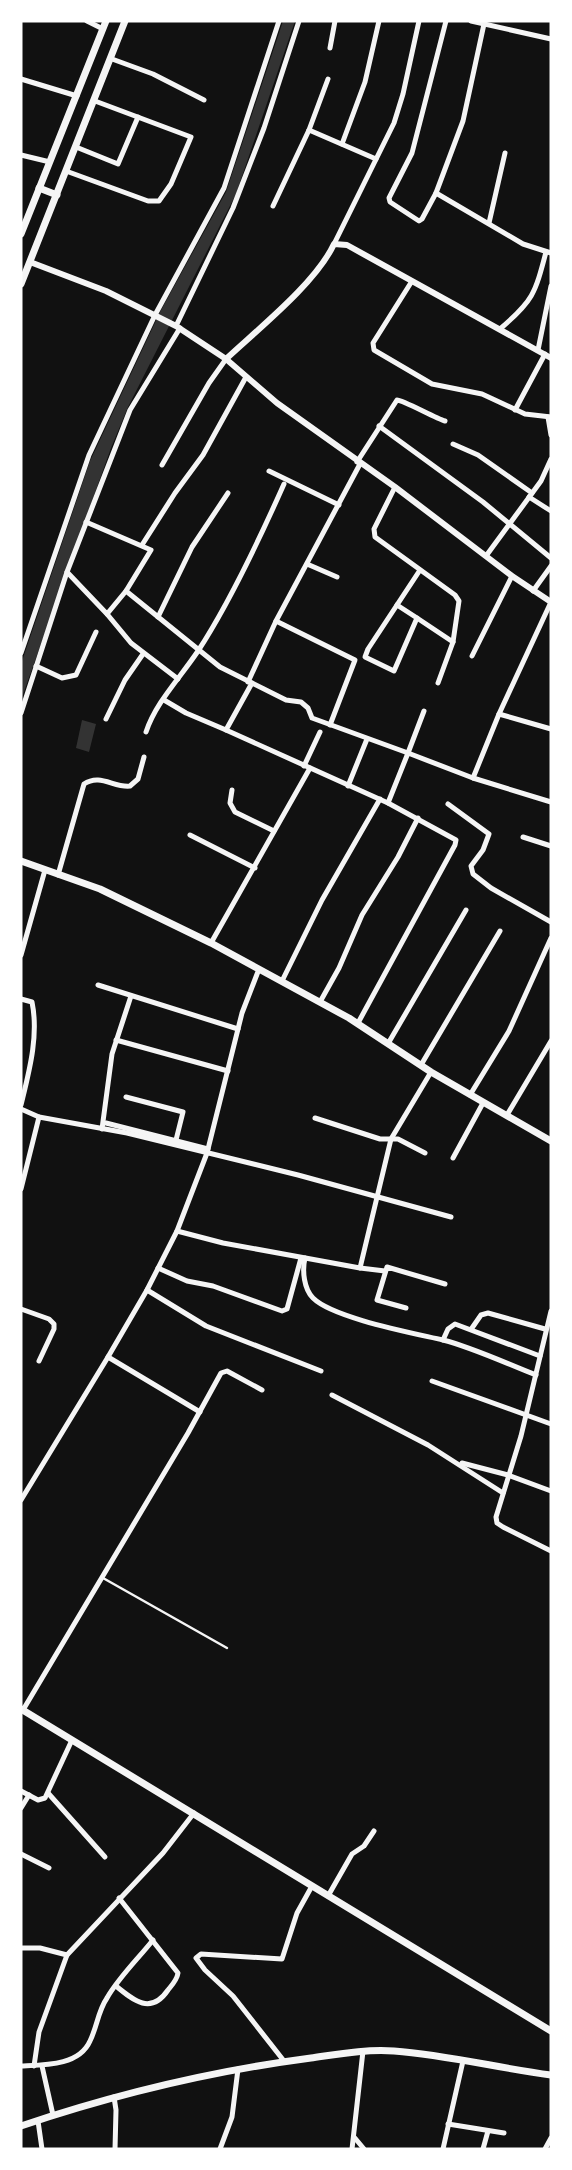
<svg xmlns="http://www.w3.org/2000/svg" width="572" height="2170" font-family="'Fira Sans Condensed',sans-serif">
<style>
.water{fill:#333}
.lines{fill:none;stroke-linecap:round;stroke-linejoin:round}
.service{stroke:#f5f5f5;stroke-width:2.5}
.minor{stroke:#f5f5f5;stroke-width:5}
.tertiary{stroke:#f5f5f5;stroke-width:6}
.secondary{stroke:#f5f5f5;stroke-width:7}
</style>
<rect width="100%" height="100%" fill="#111"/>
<g class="water">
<polygon points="283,21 295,21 236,194 128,407 111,448 21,700 21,664 90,461 160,312 226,192"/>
<polygon points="82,720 96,724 89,752 76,748"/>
</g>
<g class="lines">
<polyline class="service" points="103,1578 227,1648"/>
<g class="minor">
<polyline points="87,21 103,29"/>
<polyline points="471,21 551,39"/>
<polyline points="484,24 463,121 436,193 523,244 551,253"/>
<polyline points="330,48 335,21"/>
<polyline points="112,59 153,74 204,100"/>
<polyline points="21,79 77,96"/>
<polyline points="309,130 376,159"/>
<polyline points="342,144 365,82 379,21"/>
<polyline points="76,147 118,164 138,117"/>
<polyline points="21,155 50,162"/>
<polyline points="66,171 148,201 159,201 171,184 191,137 95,101"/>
<polyline points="436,193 422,219 419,221 390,202 389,198 412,153 446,21"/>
<polyline points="273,206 309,130 328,79"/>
<polyline points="489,223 505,153"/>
<polyline points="334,244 394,123 403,94 419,21"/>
<polyline points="412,281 373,343 374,350 432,384 482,394 525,414 551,417"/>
<polyline points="176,326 233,208 264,128 299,21"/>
<path d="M500,329C533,301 535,294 546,252"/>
<polyline points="538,350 551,286"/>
<polyline points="515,410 545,354"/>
<polyline points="548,417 551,435"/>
<polyline points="379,426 483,502 551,558"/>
<polyline points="453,444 478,455 532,493"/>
<path d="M357,462L397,400C403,400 435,418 445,421"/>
<polyline points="162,465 209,383 226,359"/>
<polyline points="269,471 339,505"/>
<polyline points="395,487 374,529 375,537 455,595 459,601 453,642 438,683"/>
<polyline points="529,497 551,511"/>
<polyline points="86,522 151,550 126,591"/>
<polyline points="142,545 175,493 203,455 246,377"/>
<polyline points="486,556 541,481 551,459"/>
<polyline points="307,564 337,577"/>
<polyline points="420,570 368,649 365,657 394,671 417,618 453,642"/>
<polyline points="67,572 107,614 126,591 220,667 286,700 301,702 308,708 312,718 408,753 424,711"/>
<polyline points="533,591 551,566"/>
<polyline points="397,605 417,618"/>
<polyline points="107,614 131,643 178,679"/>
<polyline points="158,617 192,547 228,493"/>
<polyline points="276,621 355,660 330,725"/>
<polyline points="21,653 89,455 155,315 224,188 279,21"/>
<polyline points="472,656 512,576"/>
<polyline points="36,666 62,678 76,675 96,632"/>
<polyline points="248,682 276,621 360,464"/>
<polyline points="252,683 226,730 388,803 456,840 455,845 358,1023"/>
<polyline points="164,700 186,713 226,730"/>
<polyline points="21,713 67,572 130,410 180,328"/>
<polyline points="499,714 551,729"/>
<polyline points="106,719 125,680 143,654"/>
<path d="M146,732C156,702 180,678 198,651C230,602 260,538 284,484"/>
<polyline points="304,766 320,732"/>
<polyline points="473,778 499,714 551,602"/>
<polyline points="348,786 367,739"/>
<polyline points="232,790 230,803 235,812 274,831"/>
<polyline points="388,803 408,753 473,778 551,802"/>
<polyline points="448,804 489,834 483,850 471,866 473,874 491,888 551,922"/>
<polyline points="190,835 255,868"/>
<polyline points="523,837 551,846"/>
<path d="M58,875L84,784C100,773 114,788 130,786L138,779L144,757"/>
<polyline points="211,943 310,768"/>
<polyline points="21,955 45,870"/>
<polyline points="282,981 322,900 380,799"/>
<polyline points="98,985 238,1029"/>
<path d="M21,999L32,1002C39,1036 29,1072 21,1105"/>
<polyline points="320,1002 339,968 362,915 398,857 418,818"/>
<polyline points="116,1040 228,1071"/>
<polyline points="389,1042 466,910"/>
<polyline points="421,1065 500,931"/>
<polyline points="470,1095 509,1031 551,938"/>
<polyline points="126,1097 183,1112 176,1140"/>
<polyline points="21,1109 39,1117 127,1133 298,1175 451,1217"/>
<polyline points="507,1115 551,1041"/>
<polyline points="315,1118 380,1139 398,1139 425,1153"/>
<polyline points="106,1123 208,1149"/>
<polyline points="102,1129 112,1054 131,996"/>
<polyline points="453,1158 483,1103"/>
<polyline points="21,1189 39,1117"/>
<polyline points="177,1231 223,1243 360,1268 391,1139 431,1072"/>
<path d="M305,1258C302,1271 304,1289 313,1298C333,1318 413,1333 443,1340C474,1348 505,1363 536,1375"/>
<polyline points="158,1268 187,1281 213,1286 282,1311 287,1309 301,1258"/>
<polyline points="360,1268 385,1271"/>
<polyline points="147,1290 206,1326 321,1371"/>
<polyline points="406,1308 377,1300 387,1267 445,1284"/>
<polyline points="21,1309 49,1319 54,1324 54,1329 39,1361"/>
<polyline points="551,1311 521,1436 496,1517 497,1523 503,1527 551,1551"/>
<polyline points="472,1328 481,1315 488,1313 545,1329"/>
<polyline points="443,1340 448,1329 455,1324 540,1356"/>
<polyline points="108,1357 200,1412"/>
<polyline points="432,1381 551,1424"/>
<polyline points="332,1395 428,1445 503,1493"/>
<polyline points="462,1463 508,1475 551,1491"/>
<polyline points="21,1500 108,1357 147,1290 177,1231 207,1153 242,1013 259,969"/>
<polyline points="23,1710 188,1433 221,1373 227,1371 262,1390"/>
<polyline points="21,1791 38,1800 45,1798 72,1740"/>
<polyline points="48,1793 105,1857"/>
<polyline points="21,1808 29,1795"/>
<polyline points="21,1854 49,1868"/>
<polyline points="328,1896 352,1854 364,1846 374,1831"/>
<polyline points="21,1948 40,1948 67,1955"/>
<path d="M116,1986C134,2001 151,2015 168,1990C172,1985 177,1980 178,1973L119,1898"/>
<polyline points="284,2061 233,1996 205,1970 196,1958 201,1954 282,1959 297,1913 312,1886"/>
<path d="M21,2066C44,2065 79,2066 90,2041C97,2027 98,2011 107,1998C119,1977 138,1959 153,1940"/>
<polyline points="34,2066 39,2032 67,1955 163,1853 194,1813"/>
<polyline points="42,2066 53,2115"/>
<polyline points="114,2097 116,2110 115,2149"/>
<polyline points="38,2121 42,2149"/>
<polyline points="448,2124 504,2133"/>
<polyline points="354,2137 364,2149"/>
<polyline points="220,2149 232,2117 238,2069"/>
<polyline points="352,2149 363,2051"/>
<polyline points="443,2149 463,2061"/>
<polyline points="483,2149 488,2131"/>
<polyline points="545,2149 551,2138"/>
</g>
<g class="tertiary">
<polyline points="30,262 106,291 176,326 226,359 277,403 395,487 512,576 551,602"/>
<path d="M226,359C258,329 316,283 334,244L347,245L551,358"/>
</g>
<g class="secondary">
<polyline points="39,188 57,195"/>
<polyline points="21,234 106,21"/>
<polyline points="21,284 125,21"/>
<polyline points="21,861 100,889 211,943 349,1018 431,1072 551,1141"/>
<path d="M21,1709C198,1815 374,1924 551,2031"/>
<path d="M21,2126C116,2094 212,2071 311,2058C339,2054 366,2049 394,2051C447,2055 498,2068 551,2075"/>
</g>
</g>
<rect width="572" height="2170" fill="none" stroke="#ffffff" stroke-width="45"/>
</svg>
